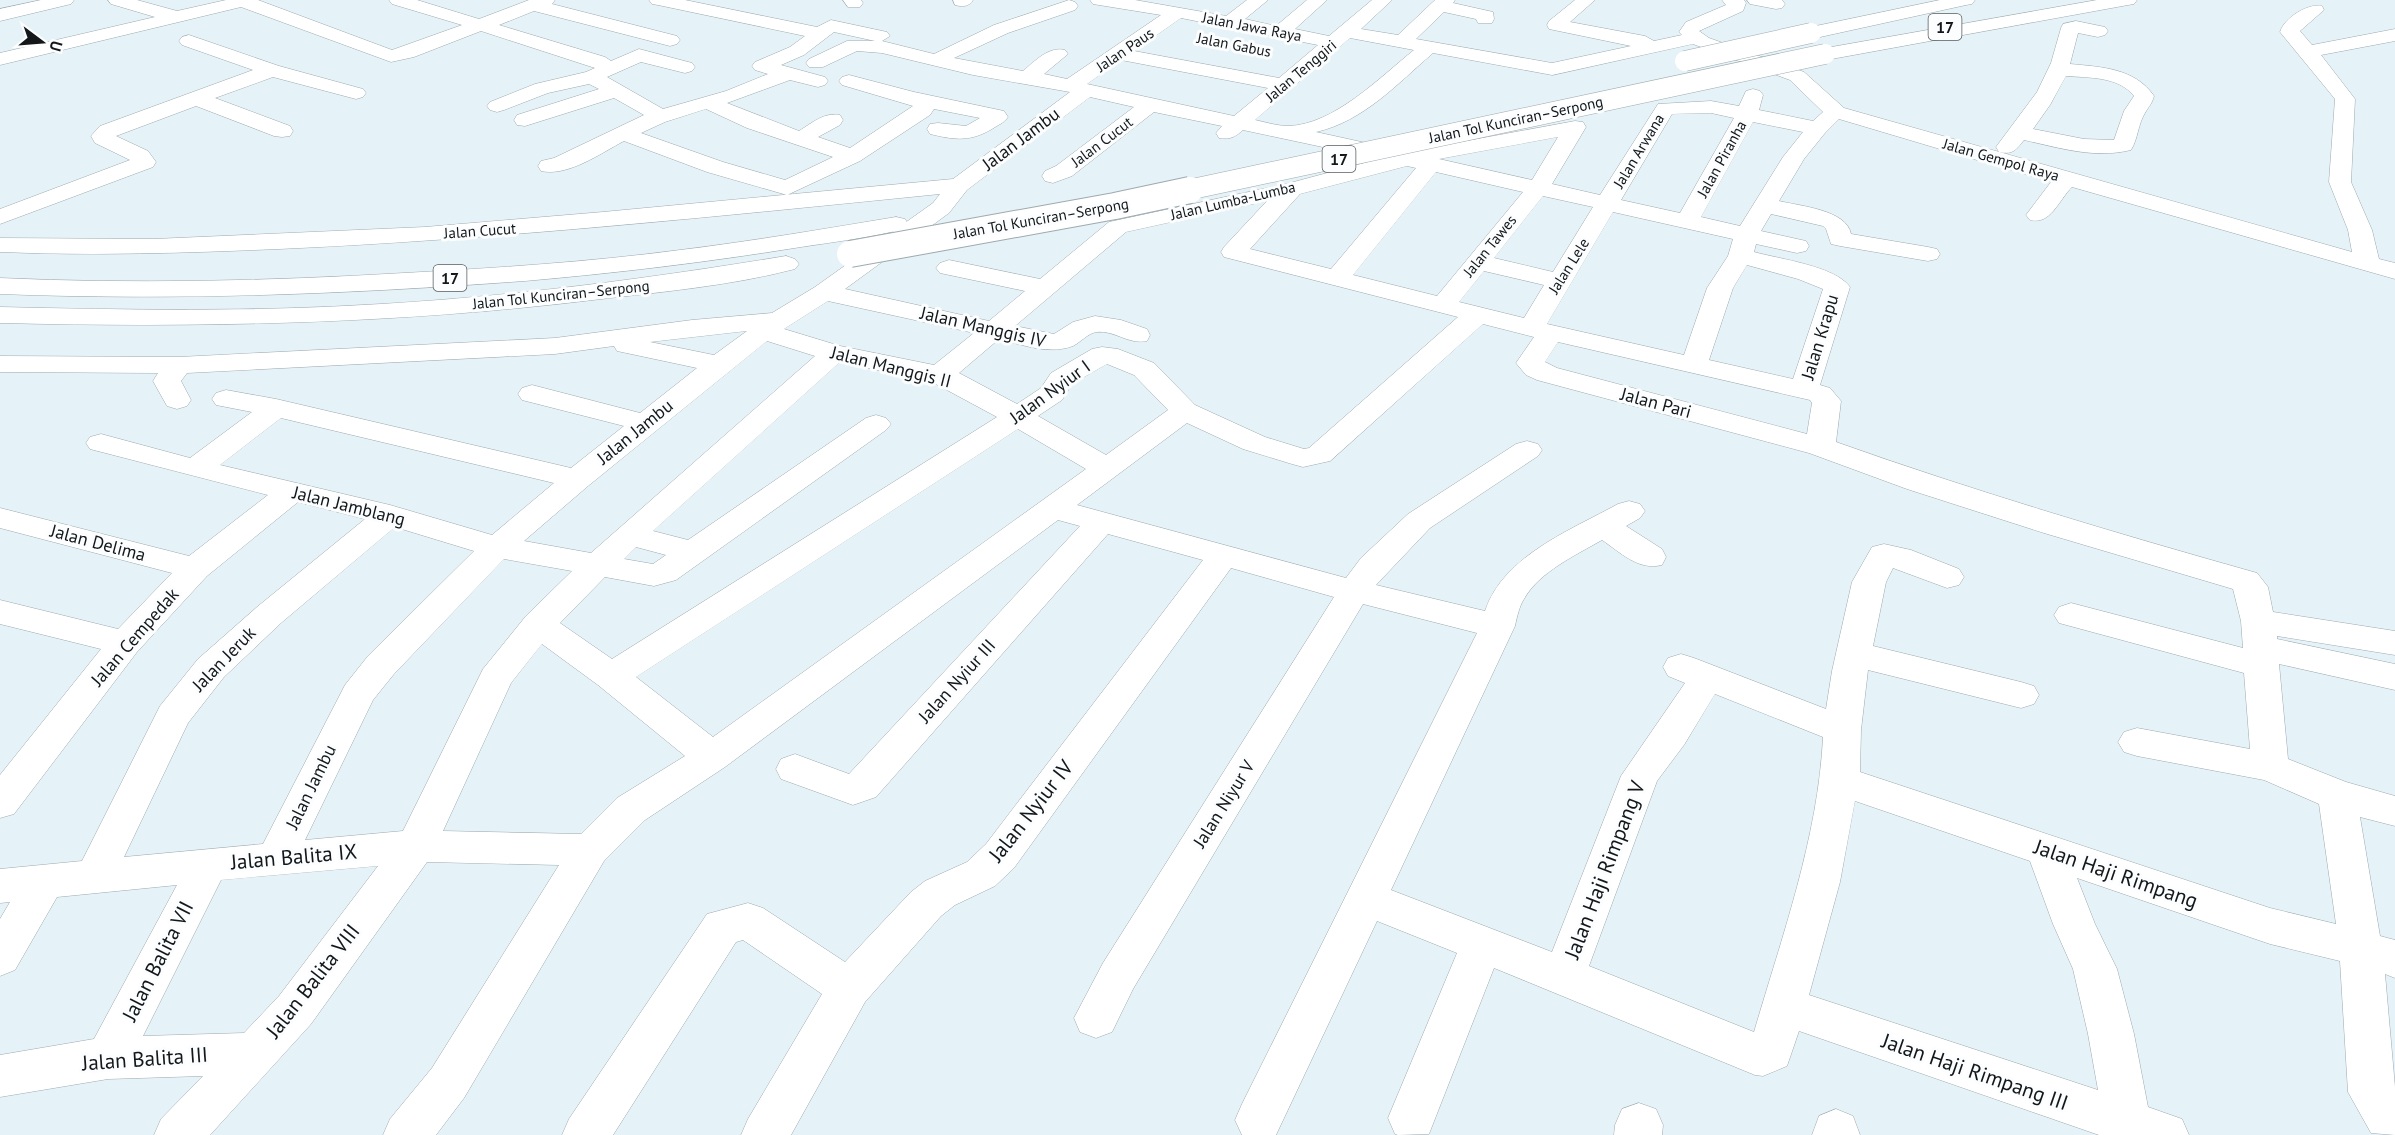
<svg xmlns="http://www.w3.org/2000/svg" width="2395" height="1135" font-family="'PT Sans',sans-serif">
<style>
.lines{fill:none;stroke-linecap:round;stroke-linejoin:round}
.minor-casing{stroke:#9daaaf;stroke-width:1}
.highway-casing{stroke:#9daaaf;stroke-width:1}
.minor{fill:#fff;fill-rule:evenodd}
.highway{fill:#fff;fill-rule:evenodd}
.highway-bridge-far1-casing{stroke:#9daaaf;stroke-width:21;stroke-linecap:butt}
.highway-bridge-casing{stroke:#9daaaf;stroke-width:28;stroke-linecap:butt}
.highway-bridge-far1{stroke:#fff;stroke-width:20}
.highway-bridge{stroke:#fff;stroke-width:26}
.labels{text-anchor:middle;stroke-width:6;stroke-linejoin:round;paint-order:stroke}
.far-street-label{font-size:15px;fill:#131719;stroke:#fbfdfe}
.shield{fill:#fbfdfe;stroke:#595c5e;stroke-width:1.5}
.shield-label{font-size:16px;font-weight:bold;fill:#131719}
.street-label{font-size:18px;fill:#131719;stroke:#fbfdfe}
.near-street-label{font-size:21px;fill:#131719;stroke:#fbfdfe}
</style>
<rect width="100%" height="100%" fill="#e5f2f7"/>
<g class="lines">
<defs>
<g id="minor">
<polygon points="41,0 74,0 71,4 0,21 0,9"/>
<path d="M108,0H137L177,11L226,0H258L392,50L462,25L392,4L389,0H417L479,19L529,0H555L552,4L677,36L680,40L677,44L670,46L534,11L499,25L605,57L611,61L639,49L692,63L695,67L692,71L685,73L641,62L607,77L663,109L726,91L768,74L755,70L752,66L755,62L790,47L805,36L658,5L652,4L649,0H685L817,27L831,20L887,32L890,36L882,41L934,54L994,25L1069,0L1075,2L1078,6L1075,10L1008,33L954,58L1023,71C1035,61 1049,46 1065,50L1068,54L1044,74L1067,79L1161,15L1099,5L1093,4L1090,0H1135L1226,16L1247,0H1268L1245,19L1276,26L1307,0H1327L1295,29L1329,36L1372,0H1392L1361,29L1398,35L1435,0H1455L1453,3L1493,12L1494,19L1492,23H1478L1476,19L1444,12L1416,39L1552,63L1631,46L1549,29L1547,25L1549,21L1575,0H1595L1570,22L1645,36L1654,41L1682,35L1679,32L1686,22L1726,5L1722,0H1744L1746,3L1743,11L1699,31L1709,38L1804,72L1844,108L2352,252L2348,230L2329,182L2335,99L2280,32C2284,18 2308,3 2322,6L2324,10L2300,31L2312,45L2395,29V41L2321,55L2355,99L2351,182L2372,230L2379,259L2395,263V279L2072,187C2058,201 2051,225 2030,220L2026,215L2051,182L1839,119L1825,133L1804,159L1779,201C1800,206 1847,210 1851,234L1928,247L1937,249L1940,254L1937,259L1928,261L1840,246L1831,244L1826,229L1823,226L1771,214L1761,231L1806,241L1809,246L1806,251L1797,253L1756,244L1754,252C1779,259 1835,266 1850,287L1820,385L1830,388L1841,401L1836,442C1974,491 2115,533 2257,573L2268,587L2273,612L2395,631V655L2277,636V639L2395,664V690L2279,664L2288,759L2346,782L2395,796V826L2360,817L2380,936L2395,940V978L2385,974L2395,1087V1135L2371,1133L2348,1092L2340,961L2270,944L2077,878L2095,924L2117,969L2134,1034L2148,1107L2182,1119L2189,1135H2099L1799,1031L1787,1066L1763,1076L1755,1075L1494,968L1429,1134L1398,1135L1395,1134L1388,1118L1457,953L1377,921L1276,1135H1242L1235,1120L1242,1104L1477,633L1363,604L1133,989L1112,1032L1096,1038L1080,1032L1074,1018L1103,963L1334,597L1231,568L1014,868L995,886L955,905L941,916L865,1002L791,1135H741L748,1119L822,994L743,940L736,942L613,1135H562L569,1119L707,914L748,903L763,908L845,962L911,892L925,881L967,862L986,844L1203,560L1108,534L876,797L853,805L781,779L776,769L781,759L795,754L849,774L1080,526L1058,520L725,767L645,820L604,861L464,1098L436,1135H383L390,1119L432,1068L559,865L427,862L311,1024L210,1135H154L161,1119L203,1076L108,1079L0,1097V1055L94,1039L177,885L57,897L15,970L0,976V919L10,902L0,903V869L82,861L160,706L198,659L257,607L365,519L298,502L207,576L137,652L14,814L0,818V775L101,649L0,624V600L118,629L172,573L0,528V508L189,556L268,495L90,449L86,443L90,437L101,434L190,458L252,412L216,405L212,399L216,393L226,390L276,399L571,468L624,426L522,400L518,394L522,388L532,385L640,413L697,368L617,351L614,346L555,354L187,373L181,381L191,400L187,406L177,409L167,406L153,381L158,373L0,372V356L179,357L555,338L692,320L772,313L815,287L933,203L940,194C720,216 500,239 279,249C186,253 93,256 0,252V238L154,239L425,227L603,212L953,179L1070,92L973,75L882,53L857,51L823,67H809L806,63L809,59L847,41H875L834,32L804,55L781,65L825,77L828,81L825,85L818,87L790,80L727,103L799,131C812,123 824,112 840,115L843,120L840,125L818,137L850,148L913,106L842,85L839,81L842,77L849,75L914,92L1004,111L1008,117C1004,123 998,125 992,129C970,142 955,140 930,134L927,129L930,124L938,123L966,126L980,118L934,109L930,115L860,161L787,195L707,172L624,141C601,153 568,177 541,171L538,166L541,161L554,158L644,115L614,98L525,126L517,125L514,120L517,115L599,89L589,84L548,93L504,110L497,112L490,110L487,106L490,102L535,84L586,72L595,68L481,31L414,57L391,62L241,7L0,65V53L155,17L111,4ZM1181,18L1318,45L1279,78L1134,51ZM1350,38L1414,50C1380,77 1334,125 1288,126C1277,126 1265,122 1255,120ZM1693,44L1790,80L1823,112L1813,121L1759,110L1763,95L1760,91L1753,89L1746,91L1739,106L1711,101L1658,104L1600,195L1552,184L1586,127L1583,122L1575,121L1407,152L1316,132C1364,121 1397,84 1433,53L1552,75ZM1121,60L1268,88L1234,116L1087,84ZM1090,97L1134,107L1056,166L1045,171L1042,176L1045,181L1053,183L1072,176L1154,112L1222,126L1216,133L1219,138C1230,140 1235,137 1243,130L1379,159L1290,183L1109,222L1040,279L949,260L940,263L936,268L940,273L1025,291L989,321L845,289L949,213L967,190ZM706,109L747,128L833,157L785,180L723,162L641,133L665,122ZM1711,113L1734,118L1680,213L1621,200L1672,114ZM1753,122L1803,132L1783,157L1740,226L1701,217ZM1558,137L1532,180L1439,159ZM1407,166L1416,168L1331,269L1250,249L1300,194ZM1436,172L1523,192L1437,296L1353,275ZM1543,196L1593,207L1553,272L1494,258ZM1267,201L1224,247L1221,252L1224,257L1458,317L1309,448L1304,449L1265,437L1195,405L1154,363L1118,349L1102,347L1092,349L1051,373L1041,388L1017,404L959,373L999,339C1023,345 1049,355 1073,346C1081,342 1088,333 1097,332C1115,330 1128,345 1147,341L1150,335L1147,329L1121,320L1095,316L1073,322L1054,334L1015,326L1126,232ZM1613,212L1733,239L1728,256L1707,288L1684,355L1547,324ZM1747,265L1798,279L1823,289L1793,379L1709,360L1733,288ZM1484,271L1544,285L1524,318L1459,302ZM828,301L974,333L934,365L840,346L784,329ZM1483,324L1534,337L1516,363L1526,375L1537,380L1809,453L1907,489L2044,533L2233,589L2241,621L2243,648L2071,603L2059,607L2054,615L2059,623L2244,673L2250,749L2137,728L2124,732L2118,742L2124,752L2137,756L2264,780L2319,804L2336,924L2270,908L1860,772L1861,730L1868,670L2021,708L2034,704L2039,695L2034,686L2021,682L1873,646L1886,582L1893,568L1947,588L1959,585L1964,577L1959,569L1911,550L1884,544L1872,547L1852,582L1832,671L1826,709L1694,658L1681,654L1668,658L1663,667L1668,676L1685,683L1621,776L1552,952L1391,890L1515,626C1517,617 1519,607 1524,599C1539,572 1576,555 1602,540C1620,552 1638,571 1662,565L1666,557L1662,549L1626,526L1640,518L1645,511L1640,504L1629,501L1618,504C1571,530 1503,556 1485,611L1376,585L1430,528L1538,456L1542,450L1538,444L1527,441L1516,444L1408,514L1361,558L1346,578L1077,505L1187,423L1243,449L1292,464L1303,467L1330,461ZM747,331L714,355L650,342ZM767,341L815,356L591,553L524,541L588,486ZM1558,342L1810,400L1812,403L1807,434L1557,368L1545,362ZM840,362L932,382L997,417L612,659L560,623L605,577L654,586L676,580L886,430L891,424L886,418L876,415L866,418L688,540L653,531ZM1107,364L1134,375L1168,410L1106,455L1038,416L1062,400L1072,384ZM281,418L554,483L492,535L390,505L220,465ZM1018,429L1086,469L713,737L636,677ZM395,527L474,551L368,656L345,685L263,844L124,857L188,723L224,677L281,623ZM636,547L666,555L653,564L624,559ZM504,559L572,571L526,616L483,669L403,831L305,840L373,700L394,674ZM542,644L598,685L685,756L617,798L581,834L443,831L511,683ZM1715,694L1823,737C1818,838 1782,936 1754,1032L1589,966L1657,781L1684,745ZM1855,801L2030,861L2053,924L2073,969L2088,1034L2098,1090L1809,995L1840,882ZM378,866L279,996L244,1033L143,1036L221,880Z"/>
<polygon points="843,0 861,0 863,3 860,7 848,7"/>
<path d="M953,0H973C969,7 962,7 955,5Z"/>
<polygon points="1747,0 1782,0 1785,4 1782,8 1776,9 1750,4"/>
<path d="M2076,21L2105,27L2108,31L2105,35L2098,37L2078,33L2070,64C2101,67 2135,68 2154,96C2152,104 2149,106 2145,113C2138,124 2138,139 2131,150C2095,159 2060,148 2024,140C2016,150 2013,155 1999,152L1996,147L2037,92L2051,63L2061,28L2063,24ZM2066,76C2089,78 2118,76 2134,96L2124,111L2114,140L2084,139L2033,129L2050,105Z"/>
<polygon points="189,35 279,66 363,89 366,93 363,97 356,99 273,77 215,98 290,126 293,131 290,136 282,137 274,136 196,106 116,136 148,151 156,162 153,167 0,224 0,209 130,160 95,143 91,136 100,126 253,70 182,45 179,41 182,37"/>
<polygon points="1639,1103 1656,1109 1663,1125 1662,1135 1614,1135 1615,1125 1622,1109"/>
<polygon points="1836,1109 1853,1116 1860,1135 1812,1135 1819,1116"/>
</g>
<g id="highway">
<polygon points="1940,0 1975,0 1972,4 1966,5 1811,39 1804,37 1801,33 1804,29 1811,27"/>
<polygon points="2097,0 2137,0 2134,4 2128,5 1826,60 1819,58 1816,54 1819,50 1826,48"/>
<path d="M896,217L905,219L908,224L905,229C871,237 835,242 801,247C709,262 617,273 525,281C350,294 175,301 0,294V278C135,284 269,281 404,273C496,268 589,262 680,250C753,241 824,229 896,217Z"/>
<path d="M786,256L795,259L799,264L795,269C730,286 660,292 593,300C396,324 199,328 0,323V307C127,310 254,312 381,304C517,296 652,278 786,256Z"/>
</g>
</defs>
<use href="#minor" class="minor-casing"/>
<use href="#highway" class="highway-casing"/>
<use href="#minor" class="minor"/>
<use href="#highway" class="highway"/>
<defs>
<g id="highway-bridge-far1">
<polyline points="1685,61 1811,33"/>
<polyline points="1183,191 1825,54"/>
</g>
<polyline id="highway-bridge" points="850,254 1115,206 1190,190"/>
</defs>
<use href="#highway-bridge-far1" class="highway-bridge-far1-casing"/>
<use href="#highway-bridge" class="highway-bridge-casing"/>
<use href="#highway-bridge-far1" class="highway-bridge-far1"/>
<use href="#highway-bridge" class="highway-bridge"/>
</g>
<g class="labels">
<g class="far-street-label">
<text transform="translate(1252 27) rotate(11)" y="5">Jalan Jawa Raya</text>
<text transform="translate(1234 45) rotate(11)" y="5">Jalan Gabus</text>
<text transform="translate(1125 50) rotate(-34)" y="5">Jalan Paus</text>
<text transform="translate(1301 71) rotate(-40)" y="5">Jalan Tenggiri</text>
<text transform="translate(1516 120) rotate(-12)" y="5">Jalan Tol Kunciran–Serpong</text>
<text transform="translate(1102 142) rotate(-37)" y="5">Jalan Cucut</text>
<text transform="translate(1639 151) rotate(-59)" y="5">Jalan Arwana</text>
<text transform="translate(1722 159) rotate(-61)" y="5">Jalan Piranha</text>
<text transform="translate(2001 160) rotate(16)" y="5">Jalan Gempol Raya</text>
<text transform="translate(1233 201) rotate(-13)" y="5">Jalan Lumba-Lumba</text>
<text transform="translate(1041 219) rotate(-10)" y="5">Jalan Tol Kunciran–Serpong</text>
<text transform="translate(480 231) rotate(-4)" y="5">Jalan Cucut</text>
<text transform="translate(1490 246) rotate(-51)" y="5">Jalan Tawes</text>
<text transform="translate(1569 266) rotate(-58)" y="5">Jalan Lele</text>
<text transform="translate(561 295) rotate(-6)" y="5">Jalan Tol Kunciran–Serpong</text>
</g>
<g class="shield">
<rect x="1928.5" y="14" width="33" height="26" rx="4.5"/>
<rect x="1322.5" y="146" width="33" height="26" rx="4.5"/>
<rect x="433.5" y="265" width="33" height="26" rx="4.5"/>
</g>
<g class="shield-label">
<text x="1945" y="33">17</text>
<text x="1339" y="165">17</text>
<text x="450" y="284">17</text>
</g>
<g class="street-label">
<text transform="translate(1021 139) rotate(-37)" y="6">Jalan Jambu</text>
<text transform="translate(983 327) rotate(13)" y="6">Jalan Manggis IV</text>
<text transform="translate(1820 337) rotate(-73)" y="6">Jalan Krapu</text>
<text transform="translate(891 367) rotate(14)" y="6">Jalan Manggis II</text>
<text transform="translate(1050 392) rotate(-36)" y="6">Jalan Nyiur I</text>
<text transform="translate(1656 403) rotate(15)" y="6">Jalan Pari</text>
<text transform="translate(635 432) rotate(-39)" y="6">Jalan Jambu</text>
<text transform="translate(349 506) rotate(14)" y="6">Jalan Jamblang</text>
<text transform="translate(98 543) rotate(15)" y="6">Jalan Delima</text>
<text transform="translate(135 637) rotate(-49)" y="6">Jalan Cempedak</text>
<text transform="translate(224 659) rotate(-46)" y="6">Jalan Jeruk</text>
<text transform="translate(957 681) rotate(-48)" y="6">Jalan Nyiur III</text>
<text transform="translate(311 787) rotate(-64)" y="6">Jalan Jambu</text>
<text transform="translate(1224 804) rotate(-58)" y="6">Jalan Niyur V</text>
</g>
<g class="near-street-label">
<text transform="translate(1031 811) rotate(-52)" y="7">Jalan Nyiur IV</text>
<text transform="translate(294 857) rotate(-5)" y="7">Jalan Balita IX</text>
<text transform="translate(1605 870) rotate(-69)" y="7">Jalan Haji Rimpang V</text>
<text transform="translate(2116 874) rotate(19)" y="7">Jalan Haji Rimpang</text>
<text transform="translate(158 961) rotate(-63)" y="7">Jalan Balita VII</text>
<text transform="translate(313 981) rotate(-52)" y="7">Jalan Balita VIII</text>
<text transform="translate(145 1059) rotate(-4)" y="7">Jalan Balita III</text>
<text transform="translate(1975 1072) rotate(19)" y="7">Jalan Haji Rimpang III</text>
</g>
</g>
<g transform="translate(42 42) rotate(106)" stroke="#fbfdfe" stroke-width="4.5" paint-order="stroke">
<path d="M0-4.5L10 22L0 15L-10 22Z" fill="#131719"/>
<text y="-9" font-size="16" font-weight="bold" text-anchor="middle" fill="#131719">U</text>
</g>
</svg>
